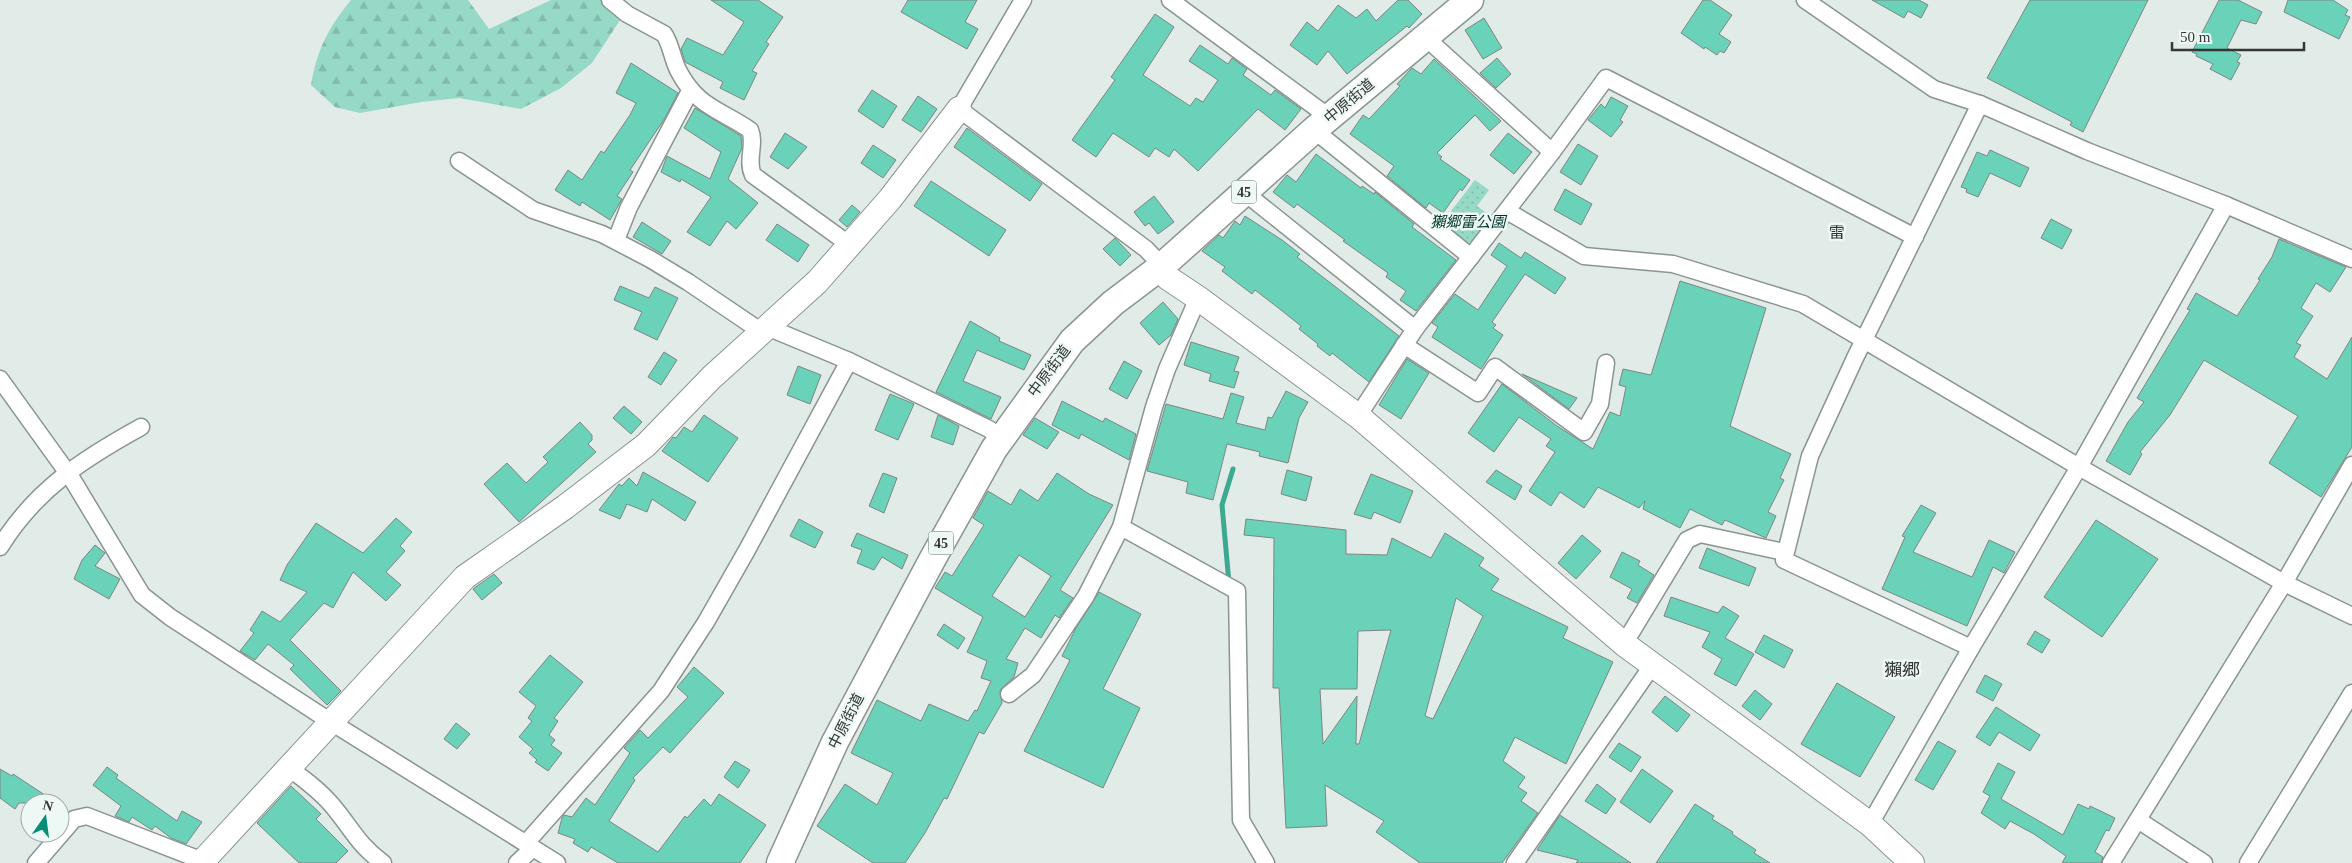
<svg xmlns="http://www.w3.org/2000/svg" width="2352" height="863" font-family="'Times New Roman','Noto Sans JP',serif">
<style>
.grass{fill:url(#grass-dots)}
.forest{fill:url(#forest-firs)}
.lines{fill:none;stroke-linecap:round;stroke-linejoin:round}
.stream{stroke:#3ca990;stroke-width:5}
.building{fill:#69d2b8;stroke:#7d8683;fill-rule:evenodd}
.street-casing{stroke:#8a9491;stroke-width:19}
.secondary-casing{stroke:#8a9491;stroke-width:26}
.primary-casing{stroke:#8a9491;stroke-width:29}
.street{stroke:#fff;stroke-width:16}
.secondary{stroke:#fff;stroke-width:24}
.primary{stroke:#fff;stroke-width:26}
.labels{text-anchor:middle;stroke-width:5;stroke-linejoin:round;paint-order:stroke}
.shield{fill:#eef9f5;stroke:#6b716f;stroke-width:1}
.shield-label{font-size:14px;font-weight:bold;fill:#333736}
.street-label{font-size:15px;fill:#333736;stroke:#eef9f5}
.park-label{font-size:15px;font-style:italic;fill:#02352b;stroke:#eef9f5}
.neighbourhood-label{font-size:16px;fill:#333736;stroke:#eef9f5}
.quarter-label{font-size:18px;fill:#333736;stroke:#eef9f5}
</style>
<defs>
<pattern id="grass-dots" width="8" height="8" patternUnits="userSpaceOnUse" patternTransform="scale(1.25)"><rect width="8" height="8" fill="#96d9c6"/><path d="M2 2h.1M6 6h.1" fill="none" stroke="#82bbab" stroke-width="1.8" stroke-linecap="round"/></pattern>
<pattern id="forest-firs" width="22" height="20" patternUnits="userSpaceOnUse" patternTransform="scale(1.25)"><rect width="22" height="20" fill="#96d9c6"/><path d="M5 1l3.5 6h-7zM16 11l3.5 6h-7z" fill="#82bbab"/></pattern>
</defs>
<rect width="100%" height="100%" fill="#e1ebe8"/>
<polygon class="grass" points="1475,180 1489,190 1477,206 1494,219 1475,243 1465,242 1441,224"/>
<path class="forest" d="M351,0H468L489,29L551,0H623L624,14L592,63L561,88L521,109L459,98L421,102L360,113L335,107L311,85C317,50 328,28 351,0Z"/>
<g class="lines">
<polyline class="stream" points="1229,583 1222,505 1233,469"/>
</g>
<g class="building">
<polygon points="711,0 758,0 783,17 766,42 769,44 752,71 757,73 744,100 720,88 723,82 685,62 684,58 681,49 687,38 723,55 744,22"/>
<polygon points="908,0 977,0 965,22 978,29 967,49 901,12"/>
<polygon points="1398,0 1408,0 1422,14 1409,28 1407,26 1347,74 1328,51 1317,65 1290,45 1307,22 1318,31 1338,5 1356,18 1367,9 1376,21"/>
<polygon points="1703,0 1710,0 1732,15 1719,34 1731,42 1724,53 1720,51 1717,55 1705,47 1704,49 1681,33"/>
<polygon points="1872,0 1919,0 1928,5 1921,18 1908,11 1904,18"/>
<polygon points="2030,0 2148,0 2083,132 2070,125 2072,122 1987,78"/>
<polygon points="2219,0 2238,0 2262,12 2256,24 2241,20 2227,48 2241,55 2237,62 2240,63 2231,80 2210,69 2213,64 2196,56 2197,54 2192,52"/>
<polygon points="2288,0 2333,0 2348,10 2345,15 2350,17 2339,39 2284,12"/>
<polygon points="1155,14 1174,27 1143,75 1190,106 1196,98 1203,102 1218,80 1189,61 1200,45 1228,64 1232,58 1247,69 1243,75 1271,95 1275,90 1301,109 1285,130 1258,109 1198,171 1174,149 1169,157 1155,148 1149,157 1113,133 1096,157 1072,140 1115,80 1111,77"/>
<polygon points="1484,18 1502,48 1483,59 1465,30"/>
<polygon points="1497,58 1511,74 1496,88 1480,73"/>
<polygon points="1434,59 1501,121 1490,131 1475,115 1437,153 1442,157 1440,159 1470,180 1462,191 1460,189 1443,213 1429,203 1426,208 1387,176 1394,166 1350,134 1363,115 1369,119 1400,86 1397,84 1412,68 1421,74"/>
<polygon points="631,63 678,93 665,118 630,170 633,172 617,196 622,199 610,220 582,202 580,206 555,190 568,170 582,180 601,151 604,153 630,115 636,103 616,93"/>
<polygon points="872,90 897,106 883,128 858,111"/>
<polygon points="918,96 937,109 921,132 902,120"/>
<polygon points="1611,97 1628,106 1620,120 1623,122 1611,137 1588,120 1601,104 1605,108"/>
<polygon points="695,108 741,136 742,148 728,179 758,203 736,229 727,221 710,246 687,232 711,197 681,179 680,182 661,172 667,156 710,179 721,152 684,128"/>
<polygon points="967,128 1042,184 1030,201 954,147"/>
<polygon points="785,133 807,147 788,169 770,157"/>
<polygon points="1508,133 1532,152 1514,174 1490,155"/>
<polygon points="1578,144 1598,156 1581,185 1560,172"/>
<polygon points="873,145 896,160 883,178 861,163"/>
<polygon points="1990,150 2029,168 2020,187 1990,173 1978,197 1966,192 1967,189 1961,187 1977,152 1987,156"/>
<polygon points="1316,154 1361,188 1362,186 1374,194 1375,192 1414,224 1412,227 1456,260 1416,311 1400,300 1406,291 1386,277 1388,273 1343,241 1345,240 1297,204 1294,208 1273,192 1287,175 1296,182"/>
<polygon points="931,181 1006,230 989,256 914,206"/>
<polygon points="1565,189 1592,204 1581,225 1554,210"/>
<polygon points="1154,196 1174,222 1158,234 1149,223 1145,226 1134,212"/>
<polygon points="852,205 860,212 847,227 839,220"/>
<polygon points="1245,216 1282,240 1300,254 1297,257 1399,336 1369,382 1332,353 1330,356 1317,346 1318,344 1299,329 1301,326 1281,310 1255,290 1252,294 1222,271 1225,267 1202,251 1219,235 1223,238 1235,221 1240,225"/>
<polygon points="2051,219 2072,230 2062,249 2041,238"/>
<polygon points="642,222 671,241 662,254 633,237"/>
<polygon points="777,224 809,245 798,262 766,240"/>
<polygon points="1115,238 1131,255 1120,266 1103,249"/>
<polygon points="2279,239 2346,267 2330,292 2316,283 2301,308 2313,316 2296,343 2301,345 2294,357 2327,379 2352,337 2352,447 2321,497 2269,463 2298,416 2204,360 2170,415 2140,452 2142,454 2130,475 2106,461 2128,422 2144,402 2137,398 2190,310 2187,309 2196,293 2237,316 2260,280 2258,279 2272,257"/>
<polygon points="1499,243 1521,258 1525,252 1566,278 1555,294 1525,274 1492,322 1496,325 1493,328 1503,335 1481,369 1432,337 1438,327 1432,323 1455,294 1478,310 1507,266 1491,255"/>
<polygon points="1680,281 1766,308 1730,426 1791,454 1780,478 1784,480 1768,512 1776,516 1766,538 1725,520 1722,525 1690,509 1680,528 1643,509 1645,501 1639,508 1598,487 1584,508 1560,492 1551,506 1529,491 1555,452 1546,446 1551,439 1519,417 1494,452 1468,433 1502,384 1557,426 1593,449 1610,412 1620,416 1626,387 1619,385 1623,369 1651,375"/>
<polygon points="620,286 649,298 655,287 678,298 657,340 634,329 642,312 614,300"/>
<polygon points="1163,302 1178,319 1171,335 1159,345 1140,323"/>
<polygon points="970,321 1000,338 999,341 1031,355 1024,370 977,350 963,381 1001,397 991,419 936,392"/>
<polygon points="1191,342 1239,357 1234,371 1239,372 1234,388 1209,381 1211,374 1184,365"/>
<polygon points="664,352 677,360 661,385 648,377"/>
<polygon points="1407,359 1429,373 1401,419 1379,405"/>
<polygon points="1124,361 1142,371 1127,399 1109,389"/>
<polygon points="798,366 821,375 810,404 787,395"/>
<polygon points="1522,374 1577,398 1569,409"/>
<polygon points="1286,391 1308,402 1299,418 1288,463 1259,456 1260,452 1227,444 1213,500 1186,493 1188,482 1147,471 1166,404 1223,419 1231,393 1244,397 1236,423 1265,430 1268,417 1272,418"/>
<polygon points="890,394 914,404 898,440 875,430"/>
<polygon points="1062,401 1103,422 1105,418 1136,434 1129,460 1081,434 1079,439 1052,425"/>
<polygon points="624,406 642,422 631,434 613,418"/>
<polygon points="704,415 738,438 708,482 662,451 673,437 676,438 684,427 692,432"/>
<polygon points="938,415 959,426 953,445 931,437"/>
<polygon points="1035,418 1059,432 1047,449 1023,435"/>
<polygon points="580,422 592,435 592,440 588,444 596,452 519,522 484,484 507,463 526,483 548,462 543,457"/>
<polygon points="1287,470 1312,477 1306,501 1281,494"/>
<polygon points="1496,470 1522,486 1515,500 1486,482"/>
<polygon points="643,472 696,502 685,521 652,499 647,512 627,504 620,519 599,510 619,484 622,486 629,478 637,486"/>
<polygon points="883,473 897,478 884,513 869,506"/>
<path d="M1057,473L1089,494L1113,505L1060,590L1073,598L1059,618L1055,615L1041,638L1025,628L1006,659L1018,663L1014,677L1000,690L1002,703L984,734L979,732L947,799L944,798L925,833L905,863H873L817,826L845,784L877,805L893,773L851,753L877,700L921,721L929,704L968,721L975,710L977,711L991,681L981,678L987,661L967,652L983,617L935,588L945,572L952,576L984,525L973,518L988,491L1011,505L1020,489L1038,501ZM1019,555L1051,576L1025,617L992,596Z"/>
<polygon points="1371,474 1413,491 1400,523 1374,512 1371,519 1354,514"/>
<polygon points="1921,505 1936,513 1913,552 1972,577 1989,540 2015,552 2004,573 1993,567 1967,626 1882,589 1905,537 1902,536"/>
<polygon points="396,518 412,532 400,546 405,551 386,572 401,585 386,601 353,572 333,608 324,603 290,640 341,691 327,705 290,669 294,665 268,644 255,660 240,651 254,633 250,630 262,611 280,622 307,592 280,580 287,565 316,523 363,553"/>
<polygon points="799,519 823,532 815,548 790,536"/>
<path d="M1246,519L1346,530V554L1387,555L1392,538L1431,558L1445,533L1484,558L1479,566L1499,579L1491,590L1568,627L1563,638L1613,662L1566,764L1515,737L1503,761L1525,777L1518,787L1527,793L1521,801L1538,813L1502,863H1420L1376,832L1384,821L1325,785L1327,826L1286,828L1279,688H1273L1274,538L1244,535ZM1456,598L1483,616L1433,719L1425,716ZM1391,630L1359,744H1356L1357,696L1323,744L1320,689H1357L1358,631Z"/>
<polygon points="2096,520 2158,559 2102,637 2044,597"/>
<polygon points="857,533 908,555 902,569 882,557 874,570 857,563 862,550 851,546"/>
<polygon points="1582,535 1601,551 1576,579 1558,563"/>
<polygon points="95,545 105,553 95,566 120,579 109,599 74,579 82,560"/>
<polygon points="1707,548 1756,568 1749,586 1699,568"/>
<polygon points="1622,552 1640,561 1638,565 1654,575 1637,603 1627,598 1632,589 1610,577"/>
<polygon points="494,574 502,583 482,600 473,589"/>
<polygon points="1099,592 1141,614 1103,689 1140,708 1103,788 1024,751 1070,660 1062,656 1076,628"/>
<polygon points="1671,597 1718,613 1723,606 1739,616 1725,638 1754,654 1736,686 1714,674 1722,659 1702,647 1710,632 1664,616"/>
<polygon points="944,624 965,638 958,649 937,635"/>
<polygon points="2035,631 2050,640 2042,653 2027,644"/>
<polygon points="1764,635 1793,650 1784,668 1755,652"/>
<polygon points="550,655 583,682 554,718 558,721 549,735 555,740 551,745 562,753 548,771 535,762 537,760 529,753 533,749 519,737 532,721 528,718 536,706 519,692"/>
<polygon points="694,667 724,693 670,753 663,747 633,778 635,780 609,821 658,852 685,816 687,818 704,799 711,806 719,794 766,825 742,860 740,863 618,863 591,847 588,852 573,843 575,839 558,833 562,818 564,815 572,817 586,798 595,805 630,753 624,748 640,730 648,738 688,697 677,687"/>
<polygon points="1985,675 2002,684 1993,701 1976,692"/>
<polygon points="1837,683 1895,717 1860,777 1801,744"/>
<polygon points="1755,690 1772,704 1760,720 1742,706"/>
<polygon points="1665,696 1690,715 1677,732 1652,712"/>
<polygon points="1996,707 2040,735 2030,751 1999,732 1990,746 1976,737"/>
<polygon points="456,723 470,734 457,749 444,739"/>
<polygon points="1938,741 1956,751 1933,790 1915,780"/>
<polygon points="1619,743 1641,757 1631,772 1609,757"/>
<polygon points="735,761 750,770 738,788 724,777"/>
<polygon points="1998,763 2015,772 2001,799 2063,835 2078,804 2089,809 2090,806 2115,818 2109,831 2106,830 2095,852 2103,857 2101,863 2062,863 2066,856 2034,834 2010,821 2005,829 1981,813 1990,796 1983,792"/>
<polygon points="107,767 118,775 116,778 177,821 182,811 202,822 186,844 171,838 155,826 152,830 132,817 129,822 115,816 121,806 93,785"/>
<polygon points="0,769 12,776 13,774 57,803 19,803 15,809 0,798"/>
<polygon points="1642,769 1673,791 1650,823 1620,802"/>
<polygon points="1597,784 1616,799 1606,814 1585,801"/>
<polygon points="291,786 321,814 316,819 348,851 336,863 299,863 257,823"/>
<polygon points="1695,804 1714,816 1712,819 1733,832 1732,834 1756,850 1754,853 1770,863 1656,863"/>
<polygon points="1560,815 1631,863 1576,863 1578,860 1537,850"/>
</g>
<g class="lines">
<defs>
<g id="street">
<path d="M610,0L627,14L664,34C671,44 672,58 678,70C697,107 719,109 750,130C756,144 746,160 753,175L850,245"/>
<polyline points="1023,0 959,109 1146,249 1162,266"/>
<polyline points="1170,0 1322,112 1328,119"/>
<polyline points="1805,0 1934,89 1980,104 2087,151 2226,205 2352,259"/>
<polyline points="1425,37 1552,152"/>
<polyline points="1314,130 1471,257"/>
<polyline points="459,161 533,210 602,234 650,259 688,282 762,332"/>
<polyline points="1244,192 1415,329"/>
<polyline points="1507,211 1584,256 1673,264 1803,304 2079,467 2284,583 2352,616"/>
<polyline points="616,240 629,207 690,91"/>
<polyline points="767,327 849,361 989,429 1001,438"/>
<polyline points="1404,345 1478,393 1495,367 1584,432 1600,404 1606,363"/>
<polyline points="0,379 72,479 142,595 170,617 331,722 557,863"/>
<polyline points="1358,416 1415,329 1552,152 1606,78 1915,237"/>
<polyline points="1121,527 1237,591 1241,820 1266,863"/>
<path d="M0,547C36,489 83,459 141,427"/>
<polyline points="1624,644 1687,540 1700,534 1784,552"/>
<polyline points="1971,648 1784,560 1810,456 1855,358 1980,104"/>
<polyline points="1009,694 1033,675 1086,596 1121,527 1154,407 1167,369 1198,298"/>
<path d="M289,768C304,779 319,790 331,804C351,827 357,844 383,863"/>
<polyline points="2138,820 2204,863"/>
<polyline points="1870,824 1971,648 2079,467 2226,205"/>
<polyline points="526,843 661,691 706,622 747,550 849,361"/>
<polyline points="36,863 74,819 87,816 203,861"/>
<polyline points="517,863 533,848"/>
<polyline points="1515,863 1652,666"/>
<polyline points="2111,863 2284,583 2352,465"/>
<polyline points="2248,863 2352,693"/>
</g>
<g id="secondary">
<polyline points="1162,266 1168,278 1198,298 1358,416 1624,644 1870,824 1912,863"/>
<polyline points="201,863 465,577 565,507 646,445 712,377 817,282 890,199 959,109"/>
</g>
<polyline id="primary" points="780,863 835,742 932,560 994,449 1072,341 1113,303 1162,266 1314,130 1470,0"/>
</defs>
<use href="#street" class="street-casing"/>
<use href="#secondary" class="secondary-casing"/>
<use href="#primary" class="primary-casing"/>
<use href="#street" class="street"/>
<use href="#secondary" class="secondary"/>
<use href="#primary" class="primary"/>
</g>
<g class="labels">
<g class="shield">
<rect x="1231.5" y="180.5" width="25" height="23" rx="4"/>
<rect x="928.5" y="531.5" width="25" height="23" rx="4"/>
</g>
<g class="shield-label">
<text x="1244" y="197">45</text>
<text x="941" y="548">45</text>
</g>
<g class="street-label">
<text transform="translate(1349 101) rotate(-40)" y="5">中原街道</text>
<text transform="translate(1049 371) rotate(-53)" y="5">中原街道</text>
<text transform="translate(846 721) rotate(-63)" y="5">中原街道</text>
</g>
<g class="park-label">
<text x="1468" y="227">獺郷雷公園</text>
</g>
<g class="neighbourhood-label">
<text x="1837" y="238">雷</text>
</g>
<g class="quarter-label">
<text x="1902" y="676">獺郷</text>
</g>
</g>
<g transform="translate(45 818) rotate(14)"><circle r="24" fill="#eef9f5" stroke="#a3aba9"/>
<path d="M0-4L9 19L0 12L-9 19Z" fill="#068e76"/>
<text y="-8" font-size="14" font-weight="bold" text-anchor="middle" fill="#333736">N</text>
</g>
<path d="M2172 42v8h132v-8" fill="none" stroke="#333736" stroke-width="2.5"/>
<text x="2180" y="42" font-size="15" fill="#333736" stroke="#eef9f5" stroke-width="4" paint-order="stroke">50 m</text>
</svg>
